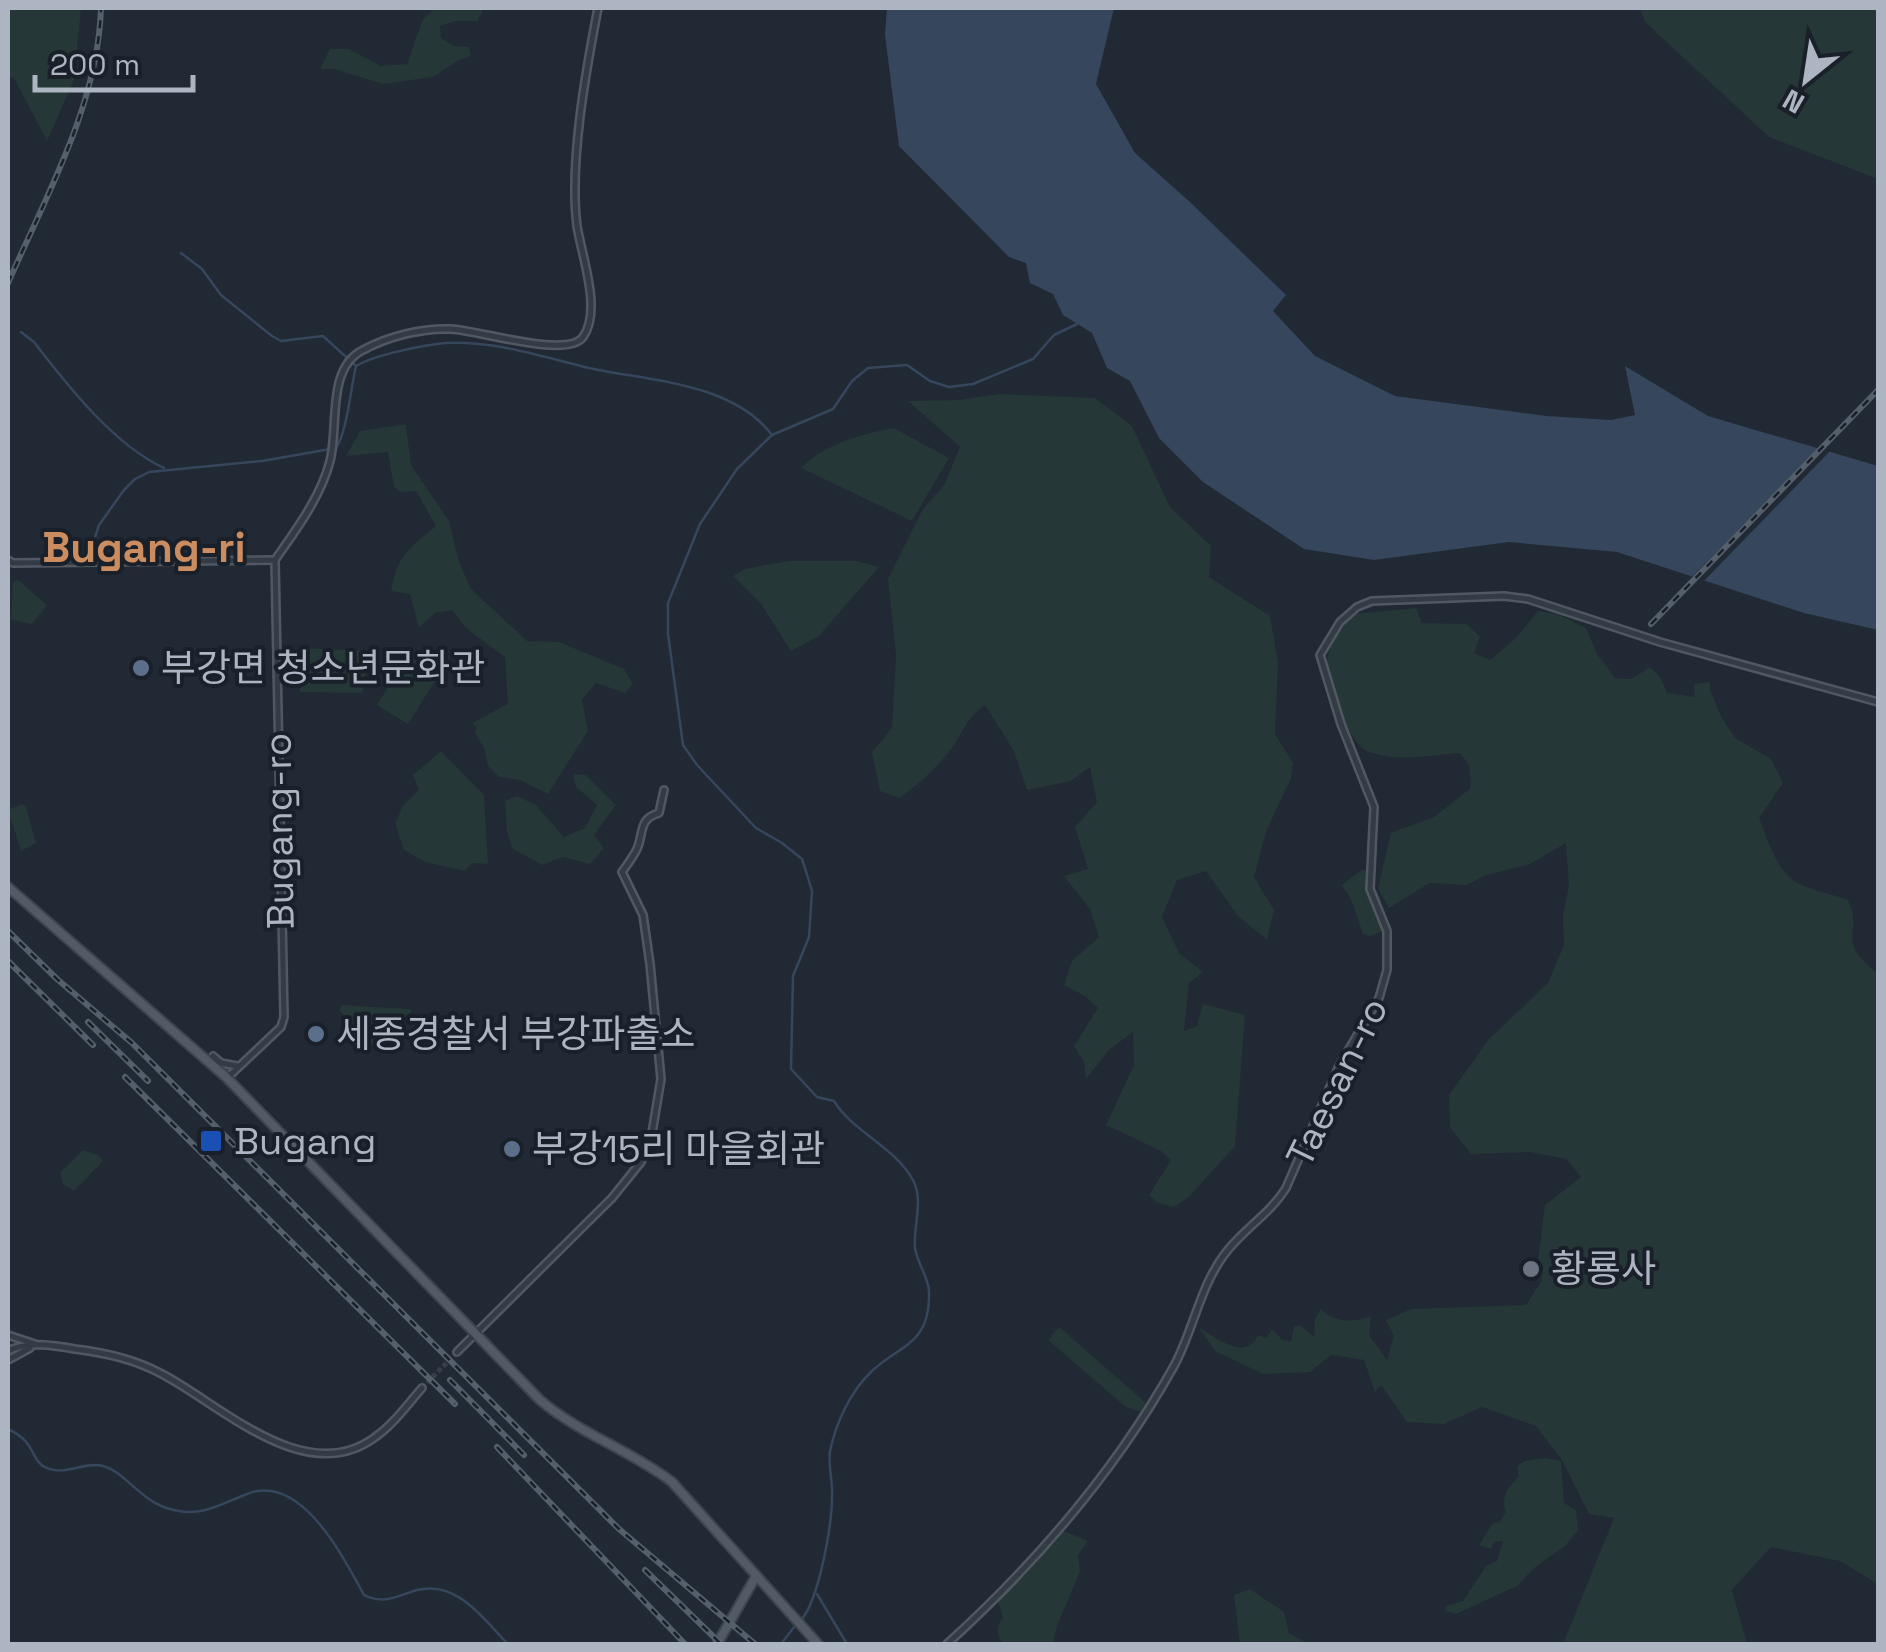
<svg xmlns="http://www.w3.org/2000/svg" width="1886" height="1652" font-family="'Space Grotesk','Noto Sans KR',sans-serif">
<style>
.green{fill:#253737}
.water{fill:#36465c}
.pier{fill:#202934}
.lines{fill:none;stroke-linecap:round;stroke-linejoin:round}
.stream{stroke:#36465c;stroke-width:2.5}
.minor-tunnel{stroke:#353e49;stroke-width:5;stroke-dasharray:5 2.5;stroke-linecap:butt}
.minor-casing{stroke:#515863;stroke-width:10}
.major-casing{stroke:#3d444e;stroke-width:12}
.minor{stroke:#333b45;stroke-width:5}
.major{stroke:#515a65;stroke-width:8}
.rail-casing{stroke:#555f6c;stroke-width:6}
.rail{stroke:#192029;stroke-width:2.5;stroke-dasharray:8;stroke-linecap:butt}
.service-dot{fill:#5c6f8a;stroke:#192029;stroke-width:4}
.transit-dot{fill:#1a4fb4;stroke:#192029;stroke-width:4}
.worship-dot{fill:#6b7280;stroke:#192029;stroke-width:4}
.labels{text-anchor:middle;stroke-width:8;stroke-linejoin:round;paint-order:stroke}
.poi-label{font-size:38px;fill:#adb5c2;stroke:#192029;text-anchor:start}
.street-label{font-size:38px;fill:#adb5c2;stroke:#192029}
.quarter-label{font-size:42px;font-weight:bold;fill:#cb8d5f;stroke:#192029}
</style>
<rect width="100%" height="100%" fill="#202934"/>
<g class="green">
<polygon points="8,8 81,8 74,80 47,141 14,78 8,76"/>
<polygon points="436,8 484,8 477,21 456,21 440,26 441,38 454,46 469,47 471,56 459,60 433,77 383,84 334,69 320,69 330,49 349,49 381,66 407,64 423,19"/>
<polygon points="1640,8 1878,8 1878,179 1769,137 1645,22"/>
<path d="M998,394L1095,398L1132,426L1170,507L1211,546L1209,577L1270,616L1278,662L1275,734L1293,763L1291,778L1266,832L1254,877L1274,910L1267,940L1238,916L1206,871L1177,880L1162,917L1179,953L1203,972L1189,983L1184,1031L1197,1026L1203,1004L1245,1015L1235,1146L1189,1197L1174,1207L1158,1203L1149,1195L1171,1160L1161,1151L1106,1125L1134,1065L1133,1032L1109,1050L1086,1079L1084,1062L1074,1046L1098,1008L1085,996L1064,985L1072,961L1099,937L1090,909L1064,876L1088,869L1075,827L1097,802L1090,767L1071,781L1027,790L1014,751L985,705C968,718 966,725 956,742C942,763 920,784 899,798L880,791L872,752L892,728L896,655L888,579L923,509L944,485L960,447L908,401L959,400Z"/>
<path d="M400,425H406L411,465L449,521L458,559L471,589L527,641L559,642L624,669L633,684L625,693L596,683L582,700L588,731L548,794L520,780L499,777L488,766L484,748L475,733L477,728L472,723L508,704L505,657L467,629L452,610L435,613L419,628L410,594L391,591C397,555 409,548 436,526L416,491L401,492L394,487L388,452L346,456L360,431Z"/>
<path d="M894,428L949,458L912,521L801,468C824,444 862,434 894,428Z"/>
<polygon points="788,561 856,561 879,567 819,636 791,651 761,604 733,576 745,569"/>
<polygon points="18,580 47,605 32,624 11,620 13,582"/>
<path d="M1416,608L1422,623L1467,624L1480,637L1474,653L1490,660L1517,637L1538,611L1559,615L1586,628L1597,654L1615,678L1631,679L1650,667L1660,677L1667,693L1695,697L1694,684L1710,682V690L1722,718L1735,738L1771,759L1783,783L1759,818C1768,840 1778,876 1802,885C1817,892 1833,894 1848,900C1865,935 1832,937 1878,974V1584L1840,1561L1771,1547L1732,1590L1747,1644H1563L1614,1518L1589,1514L1562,1460L1536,1426L1482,1407L1444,1424L1407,1422L1381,1385L1375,1392L1364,1360L1331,1355L1310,1372L1263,1374L1215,1351L1199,1328C1218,1338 1245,1362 1258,1335L1266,1338L1272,1330L1283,1340L1291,1341L1294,1327L1300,1325L1314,1337L1315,1319L1321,1309C1334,1323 1354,1323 1371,1316L1369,1335L1387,1360L1394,1336L1386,1320L1411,1309L1526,1305L1542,1280L1538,1262L1545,1205L1581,1177L1566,1159L1530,1152L1471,1154L1450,1127L1449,1095L1489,1039L1548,983L1564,945L1563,916L1569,886L1566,843L1530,864L1487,875L1466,885L1430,883L1389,908L1378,888L1391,833L1434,817L1471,788L1469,765L1460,753C1430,755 1396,763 1367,751C1350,745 1325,679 1327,661C1329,643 1342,627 1354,614Z"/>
<polygon points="301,648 369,651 362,693 300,692"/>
<polygon points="412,649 443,668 408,724 377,705"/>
<polygon points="441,751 484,795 488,864 472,863 465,871 425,862 404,850 395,823 404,804 419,790 413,775"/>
<polygon points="573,774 586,775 616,805 594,835 604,848 590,864 563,857 542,865 513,849 507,832 505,801 517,796 536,805 564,837 585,828 597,805 576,787"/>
<polygon points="22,804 26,807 36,843 21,851 8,810"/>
<polygon points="1361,870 1367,870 1367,885 1385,930 1370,936 1363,934 1351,899 1342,885"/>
<polygon points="341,1005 409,1009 412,1011 373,1046 340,1011"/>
<polygon points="83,1150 98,1155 103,1161 74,1191 63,1184 60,1173"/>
<polygon points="1059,1327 1146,1403 1141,1412 1126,1407 1048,1340"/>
<path d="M1545,1458L1561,1461L1564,1503L1576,1510L1578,1530L1565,1546L1534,1568L1517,1586L1456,1614L1445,1611L1446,1606L1463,1601L1486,1566L1497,1561L1503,1541L1494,1542L1491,1549L1479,1545L1493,1523H1499L1506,1512C1500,1497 1509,1486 1519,1476L1517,1466L1525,1461Z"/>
<path d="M1062,1530L1088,1541L1078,1555L1080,1572L1057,1626L1053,1644H1003C997,1635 996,1626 1003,1617L998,1602Z"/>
<polygon points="1250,1589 1284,1612 1289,1633 1309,1644 1240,1644 1234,1595"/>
</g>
<polygon class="water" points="887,8 1114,8 1096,84 1135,153 1190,202 1286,295 1273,311 1315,356 1395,396 1546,416 1611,420 1635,415 1625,366 1708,416 1878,466 1878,630 1804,613 1617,552 1509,542 1374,560 1304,549 1203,482 1159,438 1130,381 1107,368 1092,333 1063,315 1053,294 1030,283 1026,263 1009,257 899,146 885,35"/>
<polygon class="pier" points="1821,445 1833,448 1701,584 1689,580"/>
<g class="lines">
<g class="stream">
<polyline points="181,253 202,269 221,295 272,336 281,341 323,336 356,366"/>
<path d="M21,332L34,342C67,385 114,445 164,468"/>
<path d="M90,553L99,525L124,490L135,479L149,472L262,461L336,448C347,432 351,387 356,366C374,355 424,345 445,343C493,340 543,357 589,368C648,381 732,382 772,435"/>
<path d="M8,1429C37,1443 30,1458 43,1466C63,1478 83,1461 103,1466C126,1472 142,1504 174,1510C202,1517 221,1504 247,1494C301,1472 343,1557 364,1595C384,1605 397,1596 417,1590C458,1580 484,1620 508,1644"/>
<polyline points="817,1594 847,1644"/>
<path d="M801,1620C819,1600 832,1525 832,1496C833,1482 828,1466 830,1451C836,1423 850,1392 871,1372C900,1344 931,1345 929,1291C928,1276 917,1263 915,1248C913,1225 924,1201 913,1180C894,1146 853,1132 834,1101L817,1097L791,1069L793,976L809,937L812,891L804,865L802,859L782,843L756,828L697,765L683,745L668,634V603L700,524L737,469L772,435L833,409L852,381L868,368L907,365L930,381L949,387L973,384L1033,359L1054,335L1077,324"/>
<polyline points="781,1644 795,1626"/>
</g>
<polyline class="minor-tunnel" points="422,1388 457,1352"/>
<defs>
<g id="minor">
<polyline points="8,560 13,563 274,560"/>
<path d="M275,560C295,531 321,497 330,461C339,427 326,368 363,350C389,336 422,328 451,329C478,330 567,359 583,337C602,311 582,257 577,226C569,163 586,70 598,8"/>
<polyline points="213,1056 221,1063 237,1066"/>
<polyline points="227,1078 281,1027 284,1017 275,560"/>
<polyline points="8,1335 35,1344"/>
<path d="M8,1351C27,1341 53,1345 75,1349C106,1353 134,1359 162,1374C221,1405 305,1488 374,1438C393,1425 407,1405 422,1388"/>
<path d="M457,1352L612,1198L641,1162L651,1139L661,1079L650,964L643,915L622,872C627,865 633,857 637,849C644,833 638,819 659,813L664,790"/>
<polyline points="8,1360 30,1348"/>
<path d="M947,1644C1035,1564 1116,1470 1174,1366C1193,1331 1200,1287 1224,1255C1242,1230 1270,1214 1286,1188L1339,1066L1379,998L1387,970V931L1370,889L1374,807L1341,724L1320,655L1340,622L1357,607L1372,601L1504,596L1528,599L1660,642L1878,702"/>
</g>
<g id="major">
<path d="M8,887L227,1078L540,1400C580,1434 630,1450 672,1482L818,1644"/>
<polyline points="717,1644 755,1578"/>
</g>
</defs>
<use href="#minor" class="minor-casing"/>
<use href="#major" class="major-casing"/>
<use href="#minor" class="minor"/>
<use href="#major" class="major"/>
<defs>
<g id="rail">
<path d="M8,283C46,196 98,105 101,8"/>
<polyline points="1651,624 1878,390"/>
<polyline points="8,931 57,979 132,1043 619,1529 755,1644"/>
<polyline points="8,961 93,1045"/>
<polyline points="88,1022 148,1081"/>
<polyline points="125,1077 455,1404"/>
<polyline points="450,1380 524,1455"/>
<polyline points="497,1447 685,1644"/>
<polyline points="645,1570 721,1644"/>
</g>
</defs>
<use href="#rail" class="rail-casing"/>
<use href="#rail" class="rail"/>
</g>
<g class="service-dot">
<circle cx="141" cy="668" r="10"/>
<circle cx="316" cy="1034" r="10"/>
<circle cx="512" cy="1149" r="10"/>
</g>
<rect class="transit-dot" x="199" y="1129" width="24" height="24" rx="5"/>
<circle class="worship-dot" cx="1531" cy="1269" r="10"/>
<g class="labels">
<g class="poi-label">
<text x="161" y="681">부강면 청소년문화관</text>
<text x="336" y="1047">세종경찰서 부강파출소</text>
<text x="234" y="1154">Bugang</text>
<text x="532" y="1162">부강15리 마을회관</text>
<text x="1551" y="1282">황룡사</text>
</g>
<g class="street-label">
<text transform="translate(279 831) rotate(-91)" y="13">Bugang-ro</text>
<text transform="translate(1337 1082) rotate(-64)" y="13">Taesan-ro</text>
</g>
<g class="quarter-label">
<text x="144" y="562">Bugang-ri</text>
</g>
</g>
<rect width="1886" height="1652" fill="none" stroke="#adb5c2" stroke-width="20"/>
<g transform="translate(1806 80) rotate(210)" stroke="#192029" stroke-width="8" paint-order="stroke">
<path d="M0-8L18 38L0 25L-18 38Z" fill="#adb5c2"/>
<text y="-15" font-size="28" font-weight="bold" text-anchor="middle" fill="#adb5c2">N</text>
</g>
<path d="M35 75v15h158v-15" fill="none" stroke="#adb5c2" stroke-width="5"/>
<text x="50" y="75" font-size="30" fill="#adb5c2" stroke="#192029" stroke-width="8" paint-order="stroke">200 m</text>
</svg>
